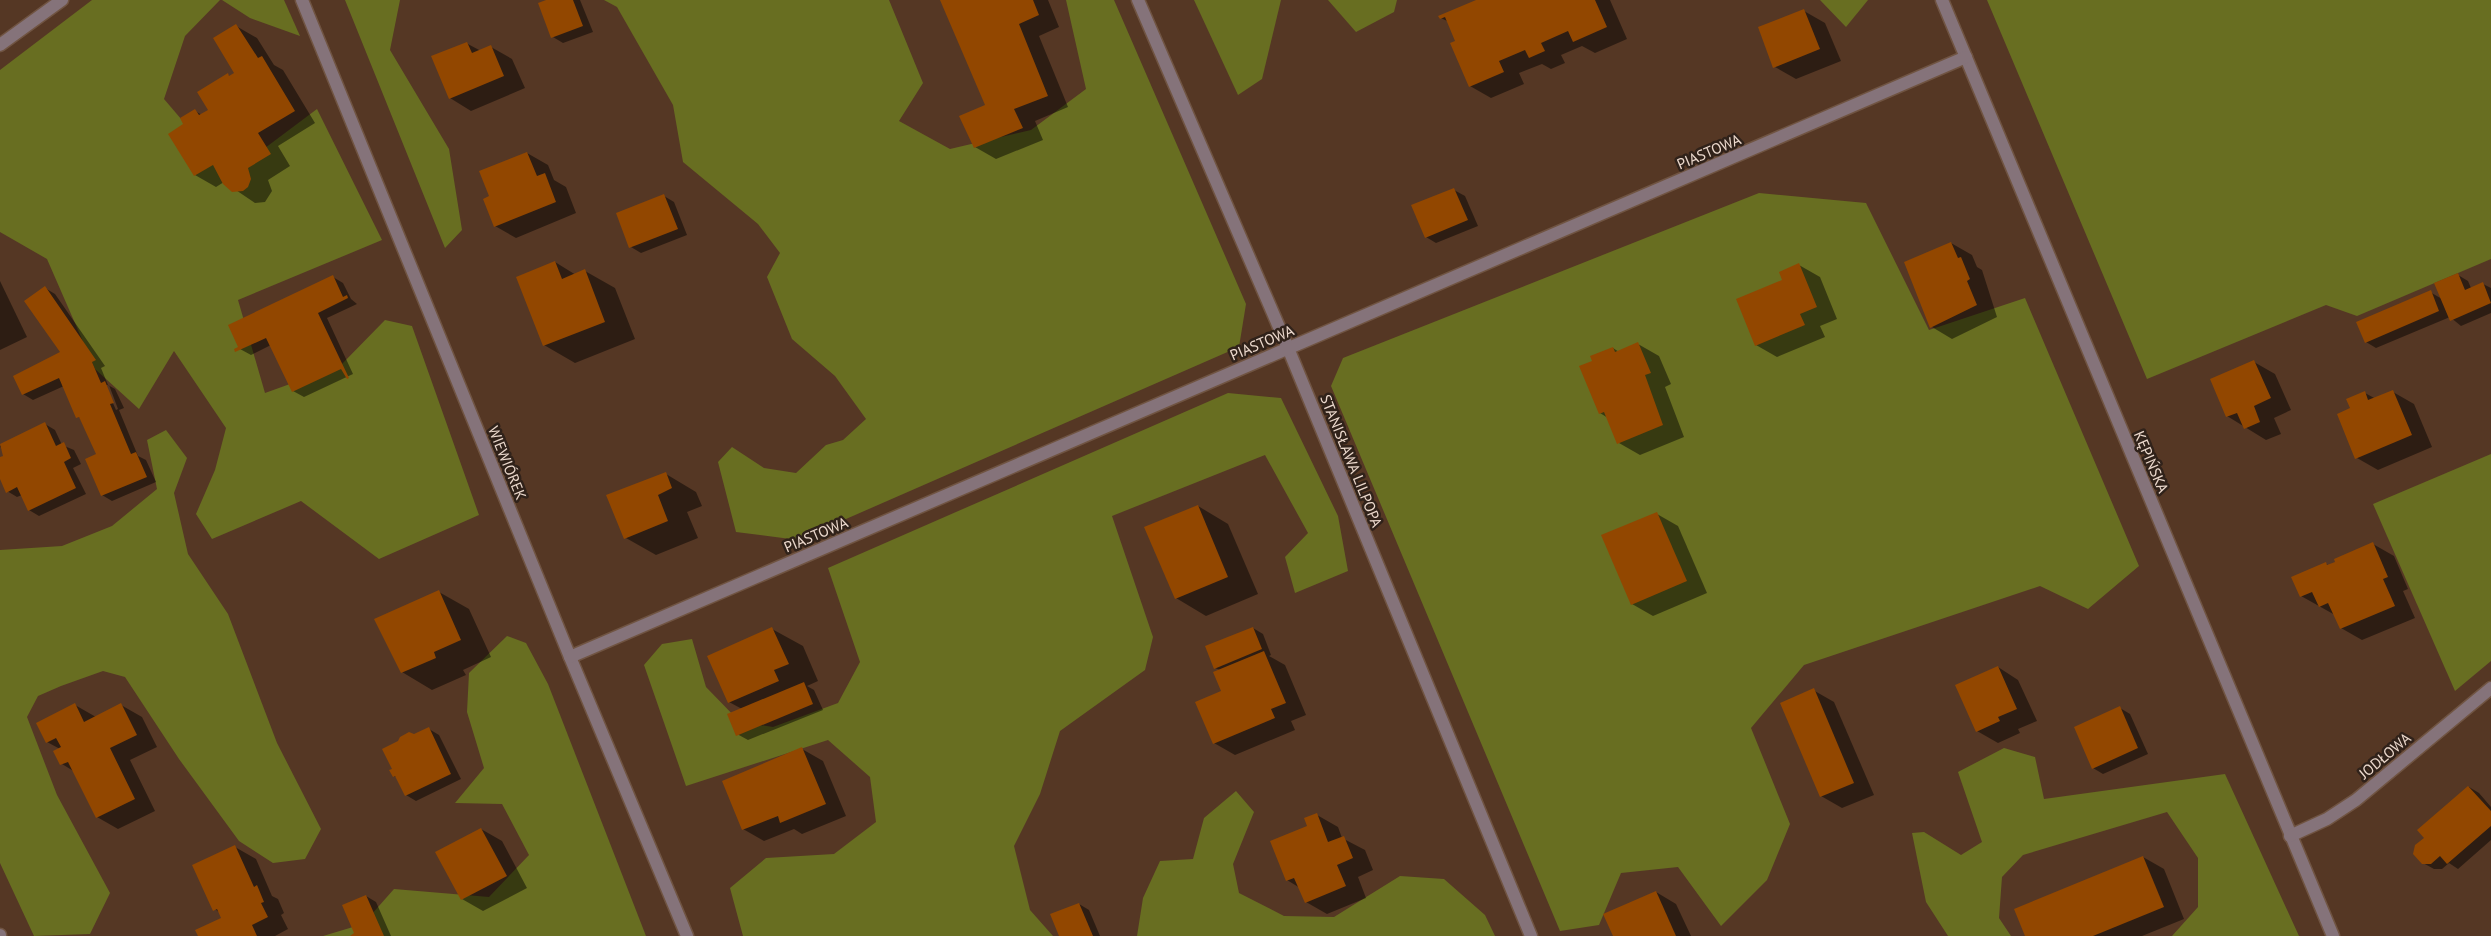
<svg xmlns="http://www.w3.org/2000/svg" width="2491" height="936" font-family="'PT Sans',sans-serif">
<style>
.forest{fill:#686e21}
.shadow{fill:#0007;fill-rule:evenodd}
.building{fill:#924700}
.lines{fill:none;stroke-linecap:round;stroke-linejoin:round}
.street-casing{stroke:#705442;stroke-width:15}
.street{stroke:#85737a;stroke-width:12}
.labels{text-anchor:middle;stroke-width:5;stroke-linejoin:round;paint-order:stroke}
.street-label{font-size:15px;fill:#ecd9cd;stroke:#30221a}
</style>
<rect width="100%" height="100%" fill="#553724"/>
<g class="forest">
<polygon points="92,0 220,0 185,36 164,99 211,154 241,166 317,109 382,240 238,300 265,393 340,366 385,320 412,326 479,515 379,559 301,501 212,539 196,514 215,470 226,428 174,351 139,409 95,369 47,259 0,232 0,70"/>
<polygon points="222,0 284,0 300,36 250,18"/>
<polygon points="345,0 400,0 390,50 449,149 462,230 445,248"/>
<polygon points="604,0 889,0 923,83 899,121 950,149 1031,130 1086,89 1066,0 1114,0 1246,304 1239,347 798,540 736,532 718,462 732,447 764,468 796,473 826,445 843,440 866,419 835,376 792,339 767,277 780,253 758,224 683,162 673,105 617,7"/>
<polygon points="1194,0 1281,0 1262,79 1238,95"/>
<polygon points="1328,0 1397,0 1394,12 1356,32"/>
<polygon points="1820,0 1868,0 1846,27"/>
<polygon points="1987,0 2491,0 2491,259 2357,316 2326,305 2147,379"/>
<polygon points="1759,193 1866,203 1929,330 2025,298 2139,566 2088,609 2040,586 1804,665 1751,728 1790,824 1767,880 1721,926 1678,867 1621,873 1599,925 1560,931 1331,386 1343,358"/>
<polygon points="1228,393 1281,398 1338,516 1348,571 1295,593 1285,557 1308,533 1265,455 1112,516 1153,637 1145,670 1060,731 1040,794 1014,846 1030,910 1053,936 743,936 730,888 766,858 834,854 876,822 870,777 828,740 686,786 644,665 662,644 692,639 706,687 740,722 773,727 838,703 860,662 828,568"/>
<polygon points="166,430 187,458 174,493 188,554 228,614 277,743 321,829 305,859 273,863 239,841 179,759 125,677 103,671 61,686 38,696 27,717 57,795 110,893 90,934 34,936 0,863 0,550 62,546 112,526 157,489 147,440"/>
<polygon points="2491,454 2491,661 2455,691 2373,504"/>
<polygon points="507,636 526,643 548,684 646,936 323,936 363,924 394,889 489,897 529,855 502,804 455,803 484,768 467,712 469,673"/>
<polygon points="2004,748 2035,757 2044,799 2225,774 2299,936 2172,936 2198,907 2198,858 2167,812 2023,855 2002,877 1999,918 2011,936 1948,936 1926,902 1912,833 1924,832 1961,855 1982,842 1958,772"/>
<polygon points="1236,791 1254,812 1233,864 1239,893 1284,916 1334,917 1400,876 1444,879 1485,915 1495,936 1137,936 1143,898 1160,861 1193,859 1204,818"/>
</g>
<g class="shadow">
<polygon points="550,0 580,0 593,32 563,43 553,37"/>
<polygon points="942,0 1048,0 1059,27 1039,36 1068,107 1035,121 1043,140 996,159 975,147 986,106"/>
<polygon points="1480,0 1610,0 1627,39 1595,53 1582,46 1561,55 1565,63 1551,69 1542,64 1519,73 1524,84 1491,98 1470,86 1457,41 1449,22 1441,18"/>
<polygon points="1804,11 1825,23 1841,61 1796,79 1775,67"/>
<polygon points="236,26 257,38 274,65 283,70 315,123 278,146 290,166 268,180 272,191 265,202 255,203 224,182 216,187 195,175 185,125 195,111 202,115 210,110 228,75 230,77 236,73"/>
<polygon points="466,43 481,51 491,47 512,59 525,88 471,111 450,98"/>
<polygon points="527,153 548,165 554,180 566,187 576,213 516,238 495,226 491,197"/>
<polygon points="1454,190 1465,196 1478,226 1436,243 1426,237"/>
<polygon points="664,196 674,202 687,235 641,253 631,247"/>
<polygon points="1951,243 1972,255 1977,267 1982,270 1997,317 1952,339 1932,327"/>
<polygon points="555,262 576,275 585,271 615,288 635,339 575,363 544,345"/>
<polygon points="1799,265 1820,277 1837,319 1820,326 1825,337 1777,357 1756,345 1784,281"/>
<polygon points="2458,275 2468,281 2471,288 2483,284 2491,288 2491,313 2461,326 2450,317 2376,348 2366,342 2430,292 2442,299"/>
<polygon points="333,277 343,283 351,299 357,304 327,318 353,374 304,397 293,391 271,345 251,355 240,349"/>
<polygon points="0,281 27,337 0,350"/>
<path d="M45,288L55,294L105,366L101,368L108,385L115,389L124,408L119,410L138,456L146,460L156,482L112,501L102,495L98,455L64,386L33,400L23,394L63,352ZM105,385H109L118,409L116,410Z"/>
<polygon points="1638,344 1659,356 1671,384 1665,387 1684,437 1640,455 1619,443 1608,418 1600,413 1594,362 1613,348 1619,352"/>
<polygon points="2254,362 2275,374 2291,410 2274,418 2281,434 2266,440 2227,416"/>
<polygon points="2393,392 2414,404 2432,447 2378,470 2357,458 2351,409 2365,393 2376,399"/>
<polygon points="45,424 55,430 62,445 74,450 81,464 73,468 86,494 39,516 29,510 22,495 17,497 7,491 0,476 0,458 5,456 0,446"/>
<polygon points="666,474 696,492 702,506 687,512 698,538 656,555 626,538"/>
<polygon points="1198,506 1228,524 1258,594 1206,616 1176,598"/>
<polygon points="1657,514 1678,526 1707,593 1653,616 1632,604"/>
<polygon points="2373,544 2394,556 2408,589 2403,591 2415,618 2362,640 2341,628 2335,615 2301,596 2326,564 2330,566"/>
<polygon points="439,592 469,609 491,657 463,670 466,675 432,690 402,672"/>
<polygon points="1253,628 1263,634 1271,655 1269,656 1285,665 1306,715 1291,721 1295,730 1235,755 1214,743 1223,692 1220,670 1215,668"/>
<polygon points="772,629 803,646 818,681 807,686 814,690 823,710 748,740 737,734 742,709 729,702"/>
<polygon points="1998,667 2018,680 2037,721 2018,729 2020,733 1998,743 1977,731"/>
<polygon points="1813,690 1834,702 1874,795 1842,808 1821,796"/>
<polygon points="75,705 96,717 121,705 142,717 157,747 130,760 155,811 118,829 97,817 75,772 62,764 55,751 60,749 47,742"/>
<polygon points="2120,708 2130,714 2148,754 2103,774 2093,768"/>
<polygon points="429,729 439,735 461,779 416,801 406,795 398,778 394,776 394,769 399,743"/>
<polygon points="802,749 823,761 846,816 802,834 794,829 764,841 743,829"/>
<polygon points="2469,787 2479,793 2491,807 2491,840 2458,869 2449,863 2442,869 2434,869 2423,863"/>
<polygon points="1317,815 1338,827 1342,838 1365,850 1373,870 1358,877 1366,898 1327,914 1306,902 1300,888 1287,880 1309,826"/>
<polygon points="481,829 502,841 527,888 483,911 462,899"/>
<polygon points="235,847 256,859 272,896 278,899 284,913 281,915 288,929 275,936 200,936 223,918 220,913 215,909"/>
<polygon points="2143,857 2164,869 2184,919 2142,936 2027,936"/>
<polygon points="1656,892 1676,904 1691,936 1615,936"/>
<polygon points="366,896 376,902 391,936 353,936 356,934"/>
<polygon points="1079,904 1089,910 1100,936 1060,936"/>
</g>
<g class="building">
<polygon points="546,0 573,0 583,26 551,38 538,3"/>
<polygon points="940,0 1033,0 1039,15 1019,24 1048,96 1014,109 1023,128 974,148 959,116 985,105"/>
<polygon points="1476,0 1595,0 1607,27 1573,42 1568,31 1541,43 1545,51 1529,58 1525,50 1499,61 1504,72 1469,87 1450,43 1455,41 1445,17 1440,19 1438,16"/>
<polygon points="1804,9 1820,49 1773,68 1758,27"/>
<polygon points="236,24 258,58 262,56 295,111 258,133 271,154 248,168 251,179 248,187 243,191 232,192 223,184 213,165 194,176 168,134 183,124 180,118 195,109 199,115 208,110 197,92 228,73 229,76 234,73 213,38"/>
<polygon points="467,42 472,53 491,45 504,76 449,99 431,56"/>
<polygon points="527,152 537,176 545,173 556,202 494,227 483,199 489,196 479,171"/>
<polygon points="1454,188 1468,220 1425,238 1411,205"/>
<polygon points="664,194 678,229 629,248 616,213"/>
<polygon points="1951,242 1958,258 1961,257 1970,279 1967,281 1977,305 1930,328 1904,262"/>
<polygon points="555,261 562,279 585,269 605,322 543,346 516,277"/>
<polygon points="1799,263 1817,307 1800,314 1805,325 1755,346 1736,299 1782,280 1779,272"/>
<polygon points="2458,273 2465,290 2483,282 2491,303 2450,321 2434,283"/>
<polygon points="333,275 343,297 347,295 348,298 318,313 349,378 347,379 341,369 292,392 266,338 235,352 234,349 238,347 228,325"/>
<polygon points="45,286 96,360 92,362 101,383 105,381 114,403 110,404 131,454 136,452 147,477 101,496 85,459 96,454 79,417 76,418 59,378 22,395 13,376 60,352 24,301"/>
<polygon points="2431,290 2439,311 2365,343 2356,322"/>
<polygon points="1638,342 1651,373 1645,375 1663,425 1617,444 1604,412 1599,414 1579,366 1592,361 1590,356 1613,347 1615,352"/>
<polygon points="2254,360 2271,398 2254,406 2260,422 2244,429 2237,413 2226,417 2210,379"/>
<polygon points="2393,390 2412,435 2355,459 2337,414 2350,408 2346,399 2365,391 2368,400"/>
<polygon points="45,422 56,446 64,442 71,458 64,462 76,488 28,511 17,487 6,493 0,479 0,457 3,456 0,444"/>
<polygon points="666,472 672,488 658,495 668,521 624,539 606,495"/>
<polygon points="1198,505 1228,577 1175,599 1144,527"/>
<polygon points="1657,512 1687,581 1631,605 1601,535"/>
<polygon points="2373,542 2388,577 2383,579 2395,606 2340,629 2328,603 2319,607 2312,592 2300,597 2291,577 2326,562 2327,565 2335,562 2334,559"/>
<polygon points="439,590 461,640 434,652 436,658 401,673 374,619"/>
<polygon points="772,627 789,664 774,670 779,681 728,703 707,656"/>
<polygon points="1253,627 1262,649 1214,669 1205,646"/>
<polygon points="1264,651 1286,703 1271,709 1275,718 1213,744 1195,702 1221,691 1213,672"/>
<polygon points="1998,666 2017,709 1998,717 2000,721 1976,732 1955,685"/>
<polygon points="804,682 813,704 736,736 727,714"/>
<polygon points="1814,688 1854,783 1820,797 1780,703"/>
<polygon points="75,703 84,722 121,703 137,735 110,748 135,799 96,818 68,762 60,765 53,751 61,747 56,738 46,743 36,723"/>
<polygon points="2120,706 2138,748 2092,769 2074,727"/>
<polygon points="429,727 451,774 405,796 395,776 393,777 389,770 392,769 382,749 398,741 400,737 409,732 414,734"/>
<polygon points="802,747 826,804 780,823 778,816 742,830 722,781"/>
<polygon points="2468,786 2491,811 2491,826 2447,864 2440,856 2431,864 2422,864 2413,854 2415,845 2424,838 2417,830"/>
<polygon points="1317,813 1328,842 1344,836 1353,858 1337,865 1346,886 1305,903 1294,878 1286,881 1270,841 1307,826 1304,818"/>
<polygon points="481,828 507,876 461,900 435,852"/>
<polygon points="235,845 254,887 257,885 264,902 261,903 268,917 252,925 257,936 198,936 195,930 221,918 217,909 213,911 192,865"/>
<polygon points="2143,856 2164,907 2093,936 2025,936 2014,909"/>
<polygon points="1656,891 1676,936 1613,936 1603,914"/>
<polygon points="366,895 373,911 384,936 350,936 354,933 342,905"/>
<polygon points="1079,903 1093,936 1059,936 1050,914"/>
</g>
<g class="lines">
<defs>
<g id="street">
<polyline points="302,0 570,657 687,936"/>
<polyline points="1138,0 1288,348 1531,936"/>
<polyline points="1942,0 2333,936"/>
<polyline points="0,45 62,0"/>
<polyline points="570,657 1966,57"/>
<polyline points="2290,836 2327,819 2356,800 2491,688"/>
<polyline points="0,935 0,936"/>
</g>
</defs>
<use href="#street" class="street-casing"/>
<use href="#street" class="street"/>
</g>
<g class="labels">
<g class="street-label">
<text transform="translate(1709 152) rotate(-23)" y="5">PIASTOWA</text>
<text transform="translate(1262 343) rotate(-23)" y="5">PIASTOWA</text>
<text transform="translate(1351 461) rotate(68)" y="5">STANISŁAWA LILPOPA</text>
<text transform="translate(2151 462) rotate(67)" y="5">KĘPIŃSKA</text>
<text transform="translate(507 463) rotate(68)" y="5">WIEWIÓREK</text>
<text transform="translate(816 535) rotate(-23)" y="5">PIASTOWA</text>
<text transform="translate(2385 756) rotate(-40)" y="5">JODŁOWA</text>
</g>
</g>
</svg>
